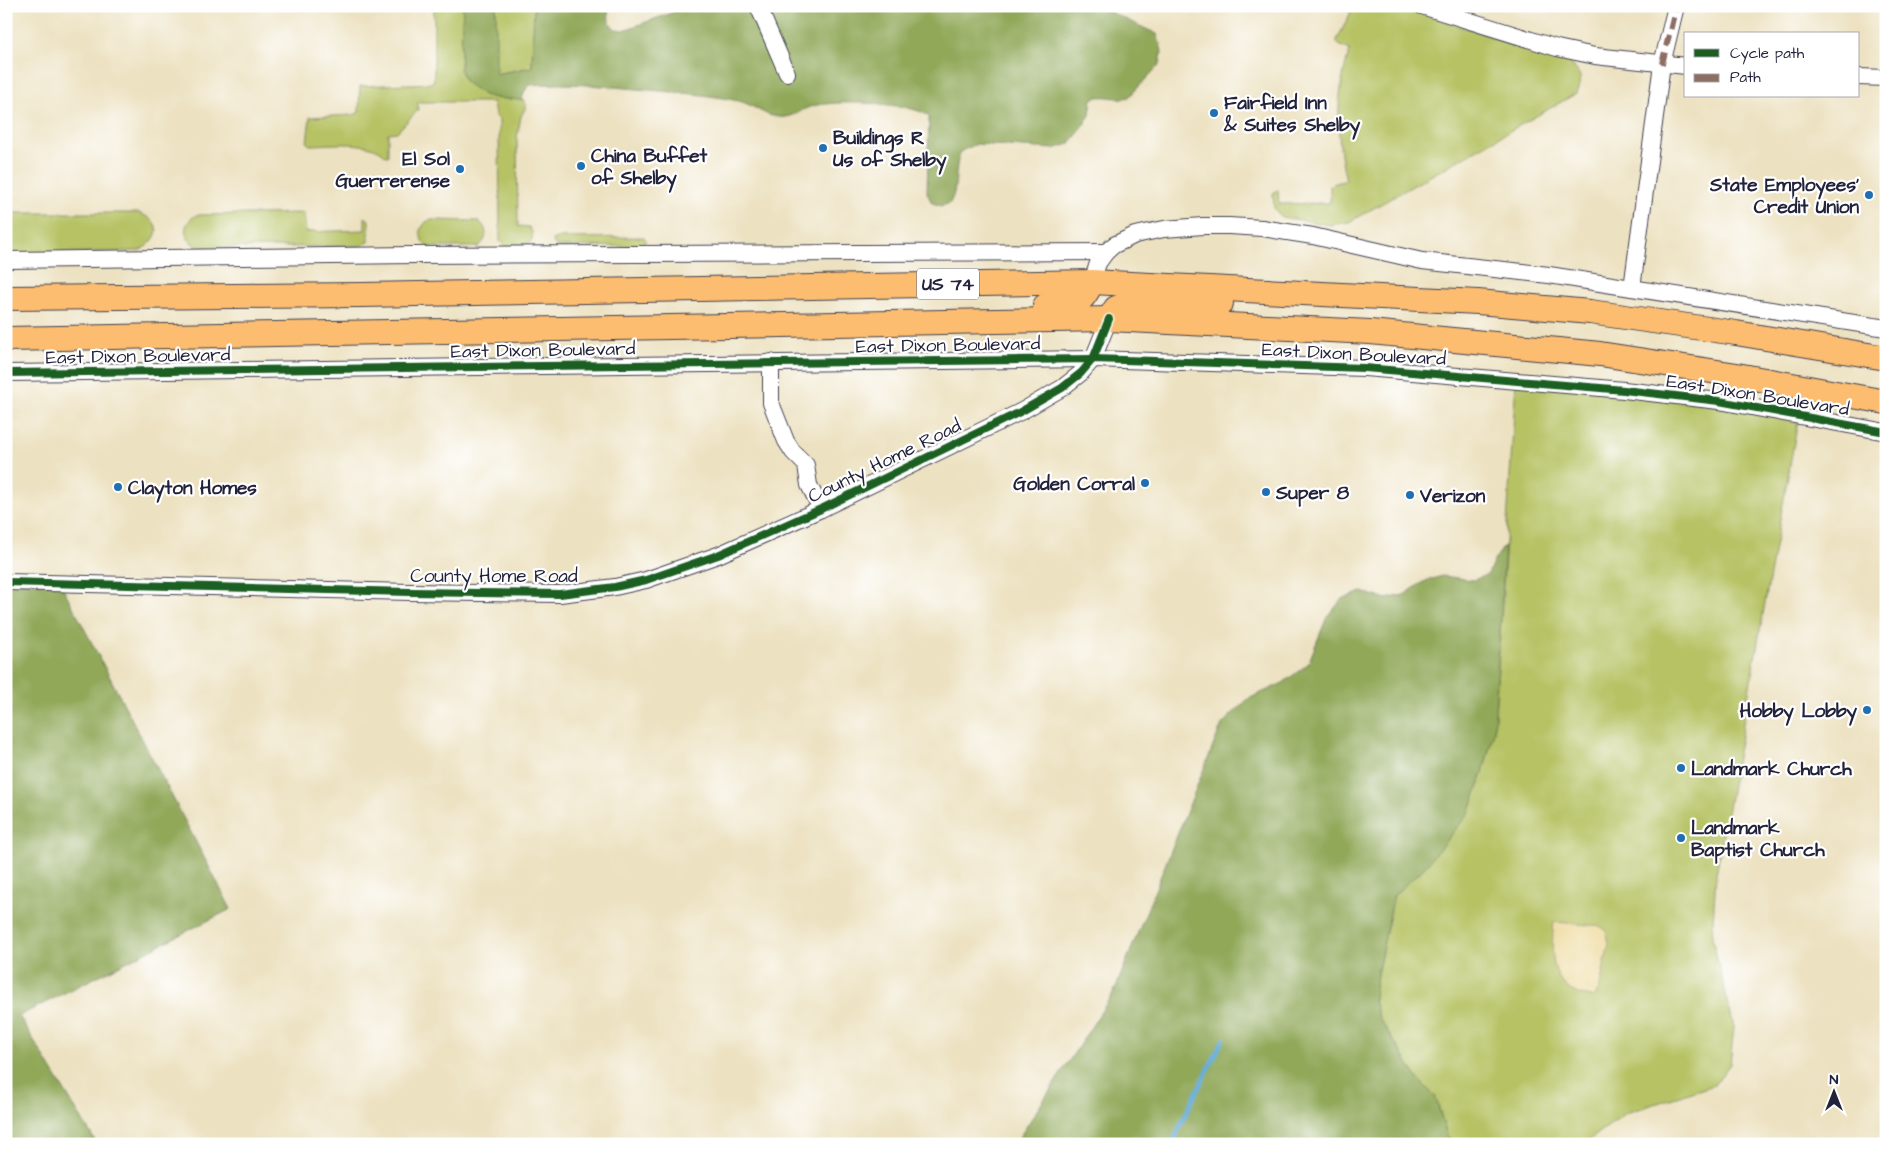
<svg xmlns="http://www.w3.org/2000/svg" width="1892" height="1150" font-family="'Architects Daughter',sans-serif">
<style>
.green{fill:#b6c263;stroke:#6c724f}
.forest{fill:#90a859;stroke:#59654a}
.sand{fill:#eeda9e;stroke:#887e6c}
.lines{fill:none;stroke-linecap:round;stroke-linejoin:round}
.stream{stroke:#62abd9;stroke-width:4.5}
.minor-casing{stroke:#403f4f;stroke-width:18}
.highway-casing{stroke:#403f4f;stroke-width:26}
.minor{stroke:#fff;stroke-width:16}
.highway{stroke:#fcbd6f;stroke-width:24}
.quiet{stroke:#8d6e63;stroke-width:6;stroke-dasharray:12 6;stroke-linecap:butt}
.cycleway-casing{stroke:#fff;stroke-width:11}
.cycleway{stroke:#1b5e20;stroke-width:8}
.poi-dot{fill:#1f6fb2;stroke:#fff;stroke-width:2}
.labels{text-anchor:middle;stroke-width:4.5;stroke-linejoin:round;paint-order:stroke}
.shield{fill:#fff;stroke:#646476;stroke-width:1}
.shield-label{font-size:18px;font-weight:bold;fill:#22223b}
.poi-label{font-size:19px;font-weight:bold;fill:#22223b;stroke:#fff;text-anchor:start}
.street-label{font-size:19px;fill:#22223b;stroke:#fff}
</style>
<rect width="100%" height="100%" fill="#fff"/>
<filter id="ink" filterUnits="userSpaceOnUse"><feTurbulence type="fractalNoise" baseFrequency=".02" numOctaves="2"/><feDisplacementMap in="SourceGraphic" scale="10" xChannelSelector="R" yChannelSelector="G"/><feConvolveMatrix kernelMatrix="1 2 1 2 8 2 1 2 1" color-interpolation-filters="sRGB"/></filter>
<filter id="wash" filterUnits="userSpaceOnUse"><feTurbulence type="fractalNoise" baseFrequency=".0096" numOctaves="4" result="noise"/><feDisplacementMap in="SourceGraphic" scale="20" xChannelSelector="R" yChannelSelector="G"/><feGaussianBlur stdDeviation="1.12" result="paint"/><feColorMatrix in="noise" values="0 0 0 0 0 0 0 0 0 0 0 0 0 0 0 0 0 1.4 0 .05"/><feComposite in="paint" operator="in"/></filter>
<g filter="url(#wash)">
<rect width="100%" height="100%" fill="#ece1c0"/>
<g class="green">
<path d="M434,6H463L460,69L495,98L522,100L525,102L526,107L521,116L517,138L518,226L529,227L532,232V240L526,247H507L500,242L499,119L495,116L493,102H418V110L397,132L388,133V156H386C372,139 330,145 310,145L307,143L310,117L354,115L359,112L360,86L432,83L434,79Z"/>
<polygon points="496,6 534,6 532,67 495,74"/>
<path d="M1339,6H1402L1569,63C1580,73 1584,78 1577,93L1349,222L1330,225L1281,217L1274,208L1273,194L1275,191L1278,190L1279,204L1330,203V185L1346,180C1335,135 1336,93 1350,50L1339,45L1336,42L1351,12Z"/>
<path d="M6,213H139C165,223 160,239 139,251L6,254Z"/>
<path d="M304,213L306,232L365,230V217L367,218L369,220V242L361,246L200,248C183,240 180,225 196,215Z"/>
<path d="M431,220L478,221C489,227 488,242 477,247H428L422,242L420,230L426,222Z"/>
<polygon points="644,237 646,241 642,246 560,247 556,246 552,240 556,238"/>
<polygon points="1516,380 1799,415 1716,874 1712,938 1734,1027 1730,1064 1714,1085 1626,1113 1584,1144 1454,1144 1447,1135 1435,1096 1418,1079 1379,1018 1374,1000 1375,984 1394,895 1469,813 1482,776 1494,731"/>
</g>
<g class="forest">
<path d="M463,6H496V74L532,67L534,6H608L609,22L615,29L624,30L691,6H1097L1157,34L1162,51L1160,64L1129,97C1117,101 1103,93 1092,99L1090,115L1080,131L1069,144L1054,149L977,144L961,151C953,168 959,188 950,203L942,206L932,203L927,193L929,116C910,102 837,100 813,106C801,109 792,119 778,117C764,116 752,104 739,101C705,94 671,92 637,89C601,86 566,82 530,85L524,92L522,100L495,98L484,95L465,82L460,70Z"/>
<polygon points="1505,545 1494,731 1482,776 1469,813 1422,870 1394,895 1375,984 1374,1000 1379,1018 1418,1079 1435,1096 1447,1135 1454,1144 1015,1144 1114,992 1222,724 1248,699 1283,683 1308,664 1326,619 1342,599 1362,592 1386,599 1404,595 1423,582 1442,576 1474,580 1488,574 1495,559"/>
<polygon points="6,582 61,584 231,909 19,1016 97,1144 6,1144"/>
</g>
<path class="sand" d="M1554,922L1599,926L1606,931L1609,943L1599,990L1594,997C1550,994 1550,956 1554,922Z"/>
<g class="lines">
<polyline class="stream" points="1172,1144 1187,1111 1223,1040"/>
</g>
</g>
<g filter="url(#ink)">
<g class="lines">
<defs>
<g id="minor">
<polyline points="758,6 787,73"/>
<polyline points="1422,6 1557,48 1595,56 1686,66"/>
<polyline points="1858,77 1886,78"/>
<polyline points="6,260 414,255 1106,252"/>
<polyline points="1092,282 1098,263 1106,252 1114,245 1135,235 1164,229 1203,226 1229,226 1262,228 1313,236 1422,261 1549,275 1886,328"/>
<polyline points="1632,288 1662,64 1676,6"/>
<polyline points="771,362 771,403 786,441 793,452 806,465 809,485 821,509"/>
<polyline points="6,373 1093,359 1365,368 1624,390 1719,401 1886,432"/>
<polyline points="6,582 410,592 560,594 615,587 646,580 718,555 821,509 1022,411 1062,388 1081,373 1093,359 1109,319"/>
</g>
<g id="highway">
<polyline points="6,298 362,295 1092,282 1478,302 1590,312 1736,333 1886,358"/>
<path d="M1045,306C1073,305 1080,309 1092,282"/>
<polyline points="1109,319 1116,308 1130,303 1221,303"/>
<polyline points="6,339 1109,319 1370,332 1600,354 1737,375 1886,402"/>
</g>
</defs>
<use href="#minor" class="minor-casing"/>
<use href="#highway" class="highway-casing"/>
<use href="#minor" class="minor"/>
<use href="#highway" class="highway"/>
<polyline class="quiet" points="1662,64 1676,6"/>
<defs>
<g id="cycleway">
<polyline points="6,373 1093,359 1365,368 1624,390 1719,401 1886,432"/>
<polyline points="6,582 410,592 560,594 615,587 646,580 718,555 821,509 1022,411 1062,388 1081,373 1093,359 1109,319"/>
</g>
</defs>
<use href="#cycleway" class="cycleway-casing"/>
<use href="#cycleway" class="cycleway"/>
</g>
</g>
<g class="poi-dot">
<circle cx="1214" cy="113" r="5"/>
<circle cx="823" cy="148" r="5"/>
<circle cx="581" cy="166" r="5"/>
<circle cx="460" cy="169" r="5"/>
<circle cx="1869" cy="195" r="5"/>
<circle cx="1145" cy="483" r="5"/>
<circle cx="118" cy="487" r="5"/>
<circle cx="1266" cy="492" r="5"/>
<circle cx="1410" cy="495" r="5"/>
<circle cx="1867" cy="710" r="5"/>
<circle cx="1681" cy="768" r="5"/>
<circle cx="1681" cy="838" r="5"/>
</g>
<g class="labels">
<rect class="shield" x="917" y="268.5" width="62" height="31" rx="4"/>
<g class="shield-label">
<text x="948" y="290">US 74</text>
</g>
<g class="poi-label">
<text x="1224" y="109">Fairfield Inn<tspan x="1224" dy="22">&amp; Suites Shelby</tspan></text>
<text x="833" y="144">Buildings R<tspan x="833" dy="22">Us of Shelby</tspan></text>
<text x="591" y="162">China Buffet<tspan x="591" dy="22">of Shelby</tspan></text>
<text x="450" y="165" text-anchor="end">El Sol<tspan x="450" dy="22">Guerrerense</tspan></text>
<text x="1859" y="191" text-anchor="end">State Employees’<tspan x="1859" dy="22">Credit Union</tspan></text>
<text x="1135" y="490" text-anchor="end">Golden Corral</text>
<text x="128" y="494">Clayton Homes</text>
<text x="1276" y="499">Super 8</text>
<text x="1420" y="502">Verizon</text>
<text x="1857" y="717" text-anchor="end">Hobby Lobby</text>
<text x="1691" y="775">Landmark Church</text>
<text x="1691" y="834">Landmark<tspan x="1691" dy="22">Baptist Church</tspan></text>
</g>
<g class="street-label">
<text transform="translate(948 344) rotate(-1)" y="7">East Dixon Boulevard</text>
<text transform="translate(543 349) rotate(-1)" y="7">East Dixon Boulevard</text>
<text transform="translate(1354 353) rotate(3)" y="7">East Dixon Boulevard</text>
<text transform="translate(138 355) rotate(-1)" y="7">East Dixon Boulevard</text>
<text transform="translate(1758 394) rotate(9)" y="7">East Dixon Boulevard</text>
<text transform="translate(884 460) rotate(-26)" y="7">County Home Road</text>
<text x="494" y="582">County Home Road</text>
</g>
</g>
<rect width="1892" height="1150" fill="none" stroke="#fff" stroke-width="25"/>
<rect x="1684" y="32" width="175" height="65" fill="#ffffff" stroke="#a7a7b1"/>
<rect x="1694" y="49" width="25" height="8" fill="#1b5e20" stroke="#a7a7b1"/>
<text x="1730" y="58" font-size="15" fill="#22223b">Cycle path</text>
<rect x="1694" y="74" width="25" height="8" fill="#8d6e63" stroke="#a7a7b1"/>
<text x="1730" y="82" font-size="15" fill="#22223b">Path</text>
<g transform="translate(1834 1092)" stroke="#ffffff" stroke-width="4" paint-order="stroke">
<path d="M0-4L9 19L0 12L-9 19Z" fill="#22223b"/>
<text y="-8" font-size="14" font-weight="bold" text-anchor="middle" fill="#22223b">N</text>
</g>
</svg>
